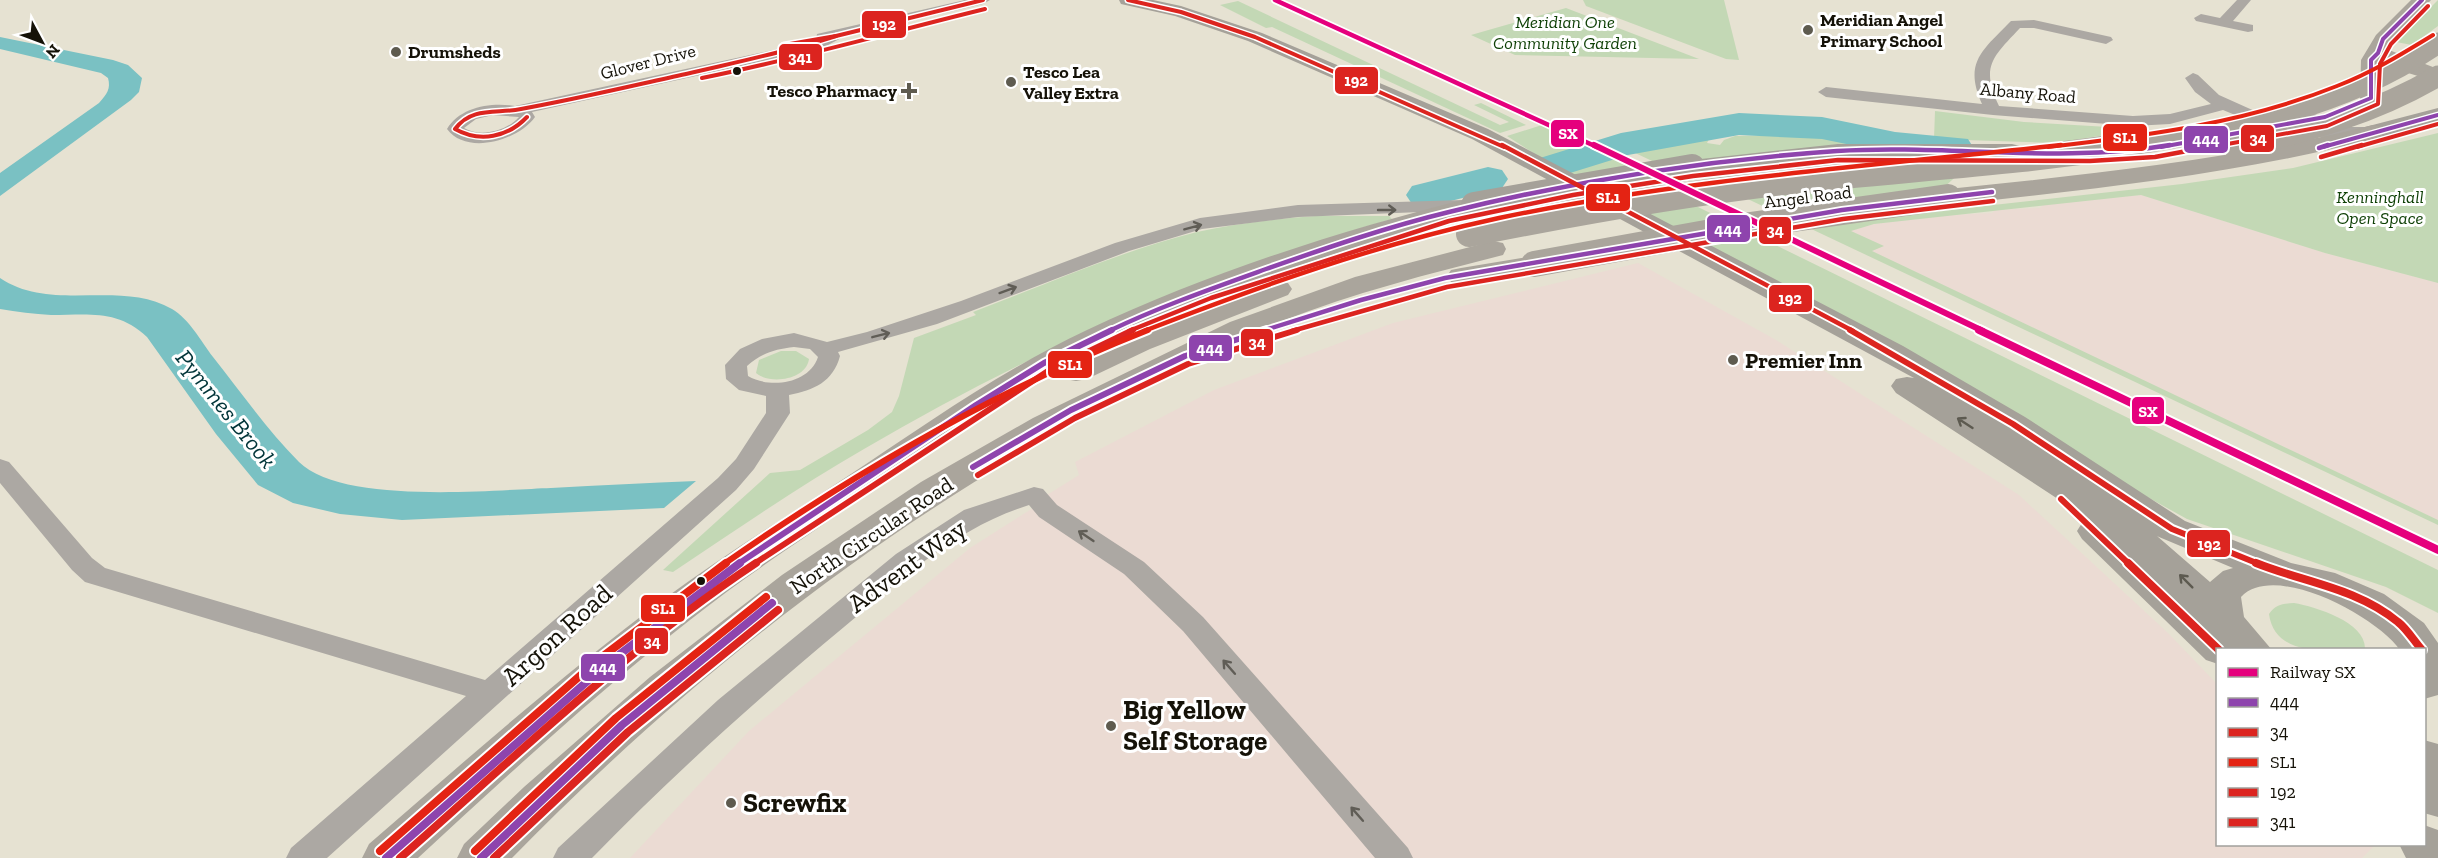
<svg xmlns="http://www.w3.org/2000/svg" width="2438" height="858" font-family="'Zilla Slab',serif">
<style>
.industrial{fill:#ebdbd3}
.green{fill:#c3d8b5}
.water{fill:#7ac1c3}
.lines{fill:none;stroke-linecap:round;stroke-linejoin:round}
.river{fill:#7ac1c3;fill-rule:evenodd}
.street{fill:#aca8a3;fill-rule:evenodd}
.primary{fill:#a5a199;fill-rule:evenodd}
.highway{fill:#aaa59c;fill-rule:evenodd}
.primary-bridge{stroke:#a5a199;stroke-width:26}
.highway-bridge-far1{stroke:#aaa59c;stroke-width:21}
.highway-bridge{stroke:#aaa59c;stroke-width:26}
.bus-1-far3-casing{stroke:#fff;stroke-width:7}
.bus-1-far2-casing{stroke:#fff;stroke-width:8}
.bus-1-far1-casing{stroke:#fff;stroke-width:10}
.bus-1-casing{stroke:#fff;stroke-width:12}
.bus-2-far3-casing{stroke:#fff;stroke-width:7}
.bus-2-far2-casing{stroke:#fff;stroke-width:8}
.bus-2-far1-casing{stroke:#fff;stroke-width:10}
.bus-2-casing{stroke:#fff;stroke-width:12}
.bus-3-far3-casing{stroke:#fff;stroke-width:7}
.bus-3-far2-casing{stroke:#fff;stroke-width:8}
.bus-3-far1-casing{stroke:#fff;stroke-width:10}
.bus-3-casing{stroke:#fff;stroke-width:12}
.bus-4-far3-casing{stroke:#fff;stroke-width:7}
.bus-4-far2-casing{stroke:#fff;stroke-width:8}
.bus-4-far1-casing{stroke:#fff;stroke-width:10}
.bus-4-casing{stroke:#fff;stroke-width:12}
.bus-5-casing{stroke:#fff;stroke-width:7}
.bus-1-far3{stroke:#8e44ad;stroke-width:4}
.bus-1-far2{stroke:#8e44ad;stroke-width:4.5}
.bus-1-far1{stroke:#8e44ad;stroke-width:6}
.bus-1{stroke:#8e44ad;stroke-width:8}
.bus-2-far3{stroke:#dc241f;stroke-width:4}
.bus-2-far2{stroke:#dc241f;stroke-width:4.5}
.bus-2-far1{stroke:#dc241f;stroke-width:6}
.bus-2{stroke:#dc241f;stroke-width:8}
.bus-3-far3{stroke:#e42313;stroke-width:4}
.bus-3-far2{stroke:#e42313;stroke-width:4.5}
.bus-3-far1{stroke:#e42313;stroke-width:6}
.bus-3{stroke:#e42313;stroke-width:8}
.bus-4-far3{stroke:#dc241f;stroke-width:4}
.bus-4-far2{stroke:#dc241f;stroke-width:4.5}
.bus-4-far1{stroke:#dc241f;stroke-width:6}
.bus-4{stroke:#dc241f;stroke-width:8}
.bus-5{stroke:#dc241f;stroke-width:4}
.rail-1-far2-casing{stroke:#fff;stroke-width:8}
.rail-1-far1-casing{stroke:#fff;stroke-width:10}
.rail-1-casing{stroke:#fff;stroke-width:12}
.rail-1-far2{stroke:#e5007d;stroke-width:4.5}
.rail-1-far1{stroke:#e5007d;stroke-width:6}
.rail-1{stroke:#e5007d;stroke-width:8}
.oneway{stroke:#605d56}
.oneway2{stroke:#5d5a50}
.poi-dot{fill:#5e5b4f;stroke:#fff;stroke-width:2}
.bus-dot{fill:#151208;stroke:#fff;stroke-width:2}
.labels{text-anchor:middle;stroke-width:6;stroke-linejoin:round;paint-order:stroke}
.far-poi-label{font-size:18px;font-weight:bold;fill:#151208;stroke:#fff;text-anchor:start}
.far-park-label{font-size:18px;font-style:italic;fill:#0d3f04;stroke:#fff}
.far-street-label{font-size:18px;fill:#151208;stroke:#fff}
.poi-label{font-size:22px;font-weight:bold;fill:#151208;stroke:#fff;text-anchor:start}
.street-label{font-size:22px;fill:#151208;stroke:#fff}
.water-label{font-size:24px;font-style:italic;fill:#013438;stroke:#fff}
.near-street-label{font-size:27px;fill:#151208;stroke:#fff}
.near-poi-label{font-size:27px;font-weight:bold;fill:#151208;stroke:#fff;text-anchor:start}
.line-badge{stroke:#fff;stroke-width:2}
.badge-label{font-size:16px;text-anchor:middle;font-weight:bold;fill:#fff}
</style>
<rect width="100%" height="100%" fill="#e6e2d2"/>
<g class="industrial">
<polygon points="2141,195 2325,253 2438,283 2438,520 1871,251 1883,246 1850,231 1874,224 1952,215 1992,213 1995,210 2040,208 2043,205"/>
<polygon points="1638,263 1776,340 2019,495 2168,633 2217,684 2218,844 2374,846 2362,858 630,858 749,731 970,548 1041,503 1039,500 1079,475 1075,462 1214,390 1393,323"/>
</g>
<g class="green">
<polygon points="1583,0 1724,0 1739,60 1726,59 1586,6"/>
<polygon points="2438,0 2438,26 2412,45 2396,42"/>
<polygon points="1238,1 1500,125 1509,122 1474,105 1481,103 1526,125 1500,133 1272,27 1266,28 1220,5"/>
<polygon points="1566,8 1699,59 1515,55 1471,35"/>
<polygon points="1935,111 2024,122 2142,129 2056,143 1934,139"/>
<polygon points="1542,125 1590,147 1546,161 1507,136"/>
<polygon points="1720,131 1711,135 1707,143 1720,145 1724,140 1735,136 1831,135 1886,149 1976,158 1940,191 1966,208 2182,184 2293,168 2438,133 2438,283 2325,253 2141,195 1874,224 1851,231 1884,246 1872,251 2438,520 2438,525 1680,167 1671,170 1629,150"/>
<polygon points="1610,156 1653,176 1643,180 2438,570 2438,613 2386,587 2187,519 1562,172"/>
<path d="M1316,216H1389L1392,219C1207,272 1030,352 864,449C798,487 736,530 673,572L663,570L770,473L800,470L868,430L892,412L899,396L914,338L976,315L973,312C1047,284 1121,251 1197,232C1236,223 1276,219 1316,216Z"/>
<path d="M781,351H796L809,359C806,380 770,385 756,373L759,360Z"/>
<path d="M2294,603C2316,607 2366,622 2365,649C2332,650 2275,659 2269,614C2276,604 2283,604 2294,603Z"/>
</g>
<g class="water">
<path d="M0,37L113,60L128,65L142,78L139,92L131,100L0,196V173L99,103C107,94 111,89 108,78L101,73L0,49Z"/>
<path d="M0,278C52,313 120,279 172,309C189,319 201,341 213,357C241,392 267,430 299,462C342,505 493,490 551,488C600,485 648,483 696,481L664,508L402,520L340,514L293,503L258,485L216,434L147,337C118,309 88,315 51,315C34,314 17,312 0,309Z"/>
</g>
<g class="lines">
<g class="river">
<polygon points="1739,113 1822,117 1895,132 1968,139 1973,147 1968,155 1954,159 1895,154 1822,139 1739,135 1628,155 1554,178 1540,174 1534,166 1540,158 1621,133"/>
<polygon points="1488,167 1502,170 1508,179 1502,188 1427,207 1412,204 1406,195 1412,186"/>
</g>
<g class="street">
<path d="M965,0H990L983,4L843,37L828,45L796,54L532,112L535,117C519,140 467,156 447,129C460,107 491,102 515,106L783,48L816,39L817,34ZM493,115L519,117C507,131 480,138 464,128L476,119Z"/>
<polygon points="2237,0 2251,0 2233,21 2253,25 2253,31 2248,32 2196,21 2194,18 2201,14 2220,18"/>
<path d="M2034,20L2111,37L2113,40L2106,44L2034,28H2020C1993,57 1980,66 1999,106L2133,116L2170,114L2211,104L2195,92L2185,78L2193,73L2198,75L2219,95L2268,117L2317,127H2370L2378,132L2370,137L2332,138L2296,134L2257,124L2223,110L2170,124L2133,126L1993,115L1826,97L1818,92L1826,87L1982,104C1963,62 1983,50 2011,21Z"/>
<path d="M1463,200L1472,206L1470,210L1298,217L1202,229L1129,251L937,324L838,352L840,356C833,382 814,390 789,395L790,413L754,469L736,490L327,858H286L291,848L466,696L85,582L72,570L0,483V459L9,462L92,558L105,568L485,680L718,478L736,459L766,413V396L739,390L726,379L725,365L740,349L762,339L794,333L827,342L867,332L961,301L1115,243L1200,218L1298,205ZM794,347L810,349L818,357C809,384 770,389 748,376L747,366C761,353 776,349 794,347Z"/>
<path d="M1034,487L1043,489L1057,505L1144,562L1203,617L1408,848L1413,858H1375L1183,631L1124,574L1039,517L1029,505C955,528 902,579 844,627C756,700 672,776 592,858H553L558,848L718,700L896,554L964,510Z"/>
</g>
<g class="primary">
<path d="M1119,0H1153L1181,6L1262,33L1488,129L1903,346L2025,417L2185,521L2291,563L2335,573L2384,594L2424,623L2438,643V695L2424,699V650H2400C2377,617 2275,561 2241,597L2244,617L2272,650H2218V664L2206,660L2082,539L2077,531L2082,523L2090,520L1896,393L1891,386L1896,379L1907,377L1914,378L1472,139L1248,41L1175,16L1121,4ZM2157,536L2159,537L2233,568L2223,571L2210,582Z"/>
<polygon points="2438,108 2438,122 2373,139 2365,137 2361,132 2365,127"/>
<polygon points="2309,113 2317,115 2320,120 2317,125 2207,147 2199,145 2195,140 2199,135 2207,133"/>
<polygon points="1838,144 2012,144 2020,146 2024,151 2020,156 2012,158 1838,158 1692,174 1683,172 1680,167 1683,162 1692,160"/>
<polygon points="2424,740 2438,744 2438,817 2424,813"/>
<polygon points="2424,825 2438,830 2438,858 2406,858 2399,844 2424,844"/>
</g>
<g class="highway">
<polygon points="2411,0 2431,0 2392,41 2389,50 2438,69 2438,82 2398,70 2381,62 2382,98 2379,103 2363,103 2360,98 2361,60 2376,35"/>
<path d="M2373,125L2381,127L2385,132L2381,137C2239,174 2094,189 1948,205L1939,202L1935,197L1939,192L1948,189C2091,174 2233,160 2373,125Z"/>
<path d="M1474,197L1483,200L1487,205L1483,210C1355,246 1227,285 1107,343C1023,384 948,439 871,492C810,534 748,574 690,620C595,694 507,776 418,858H362L369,844C466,760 562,675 664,599C724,555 787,516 848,476C926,424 1002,370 1087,330C1210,272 1342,230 1474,197Z"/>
<path d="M1493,241L1503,243L1506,249L1503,255C1428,274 1354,293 1282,321C1240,338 1200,360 1159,380C915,499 702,664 512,858H457L464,844L524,787L650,677L782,575L921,482L1033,418L1230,322L1355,277Z"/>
<polygon points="1534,256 1544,258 1548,264 1544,270 1461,284 1451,282 1447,276 1451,270 1461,268"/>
<polygon points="1278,281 1288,283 1292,289 1288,295 1150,349 1087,379 1076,381 1065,379 1060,372 1065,365 1128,337"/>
</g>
<polyline class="primary-bridge" points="1474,205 1692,167"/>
<g class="highway-bridge-far1">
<path d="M2119,147C2229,130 2345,108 2438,43"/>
<path d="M2238,147C2308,132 2375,113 2438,76"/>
</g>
<g class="highway-bridge">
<polyline points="2237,147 2245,145"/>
<path d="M1469,234C1574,213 1680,194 1786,182C1900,169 2015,163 2129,145"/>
<polyline points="1534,264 1750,225 1948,197"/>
</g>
<defs>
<g id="bus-1-far3">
<polyline points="2161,147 2325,117 2371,98 2371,60 2378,53 2383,39 2422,0"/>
<polyline points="2323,147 2438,115"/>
</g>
<g id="bus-1-far2">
<polyline points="2319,148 2328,145"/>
<path d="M1109,331C1159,307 1213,288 1266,269C1326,248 1387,227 1449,212C1575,181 1707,160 1837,151C1947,144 2060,164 2170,145"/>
<polyline points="1262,331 1361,300 1445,278 1842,210 1992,192"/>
</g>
<g id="bus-1-far1">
<polyline points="973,467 1071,410 1185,356 1267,330"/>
<polyline points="738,564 976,405 1044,363 1112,330"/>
</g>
<g id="bus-1">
<polyline points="386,858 607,664 740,563"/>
<polyline points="481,858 622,725 772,603"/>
</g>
<g id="bus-2-far3">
<polyline points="2211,147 2327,126 2378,104 2380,64 2391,44 2428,6"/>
<polyline points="2357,147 2438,124"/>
</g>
<g id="bus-2-far2">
<polyline points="2321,157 2362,145"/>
<polyline points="1129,331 1211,298 1449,221 1573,195 1693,176 1838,160 2090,161 2155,157 2219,145"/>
<polyline points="1292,331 1447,287 1843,219 1993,201"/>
</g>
<g id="bus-2-far1">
<polyline points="978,475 1075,418 1188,364 1297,330"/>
<polyline points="754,564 1048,371 1133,330"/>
</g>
<g id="bus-2">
<path d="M400,858C515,757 628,648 756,563"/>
<polyline points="494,858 628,732 778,610"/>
</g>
<path id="bus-3-far3" d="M2048,147C2145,136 2245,123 2337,86C2371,73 2402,54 2433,35"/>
<path id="bus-3-far2" d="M1144,331C1260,286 1378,244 1499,218C1685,179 1873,166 2061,145"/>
<path id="bus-3-far1" d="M724,564C856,472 998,389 1148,330"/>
<g id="bus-3">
<polyline points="380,851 598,660 726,563"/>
<polyline points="475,851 616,718 766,597"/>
</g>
<g id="bus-4-far3">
<polyline points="1128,0 1181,12 1255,37 1504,147"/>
<polyline points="784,45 836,36 983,0"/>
<path d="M527,117C508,137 480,143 455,129C472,106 497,114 521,109C577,99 631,86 686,74C737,62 787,52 836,36"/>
</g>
<polyline id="bus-4-far2" points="1502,145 1853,331"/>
<g id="bus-4-far1">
<polyline points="1850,330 2013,424 2172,529 2259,564"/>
<polyline points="2061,499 2129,564"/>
</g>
<g id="bus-4">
<polyline points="2128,563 2219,650"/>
<path d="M2256,563C2303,582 2357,588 2398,622C2407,629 2414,641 2422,650"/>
</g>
<path id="bus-5" d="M702,78C797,59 891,32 985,9"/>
</defs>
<use href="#bus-1-far3" class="bus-1-far3-casing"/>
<use href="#bus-1-far2" class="bus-1-far2-casing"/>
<use href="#bus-1-far1" class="bus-1-far1-casing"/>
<use href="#bus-1" class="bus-1-casing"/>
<use href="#bus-2-far3" class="bus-2-far3-casing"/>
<use href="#bus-2-far2" class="bus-2-far2-casing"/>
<use href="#bus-2-far1" class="bus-2-far1-casing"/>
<use href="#bus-2" class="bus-2-casing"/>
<use href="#bus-3-far3" class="bus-3-far3-casing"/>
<use href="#bus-3-far2" class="bus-3-far2-casing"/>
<use href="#bus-3-far1" class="bus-3-far1-casing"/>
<use href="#bus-3" class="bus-3-casing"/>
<use href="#bus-4-far3" class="bus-4-far3-casing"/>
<use href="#bus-4-far2" class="bus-4-far2-casing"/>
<use href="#bus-4-far1" class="bus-4-far1-casing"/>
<use href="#bus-4" class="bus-4-casing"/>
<use href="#bus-5" class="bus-5-casing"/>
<use href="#bus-1-far3" class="bus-1-far3"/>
<use href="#bus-1-far2" class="bus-1-far2"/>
<use href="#bus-1-far1" class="bus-1-far1"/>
<use href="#bus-1" class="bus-1"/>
<use href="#bus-2-far3" class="bus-2-far3"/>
<use href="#bus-2-far2" class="bus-2-far2"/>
<use href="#bus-2-far1" class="bus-2-far1"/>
<use href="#bus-2" class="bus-2"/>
<use href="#bus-3-far3" class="bus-3-far3"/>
<use href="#bus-3-far2" class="bus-3-far2"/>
<use href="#bus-3-far1" class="bus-3-far1"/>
<use href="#bus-3" class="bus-3"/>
<use href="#bus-4-far3" class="bus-4-far3"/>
<use href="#bus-4-far2" class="bus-4-far2"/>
<use href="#bus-4-far1" class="bus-4-far1"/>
<use href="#bus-4" class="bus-4"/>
<use href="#bus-5" class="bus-5"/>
<defs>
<polyline id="rail-1-far2" points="1275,0 1597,147"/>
<polyline id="rail-1-far1" points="1594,145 1983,331"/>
<polyline id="rail-1" points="1979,330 2438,550"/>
</defs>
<use href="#rail-1-far2" class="rail-1-far2-casing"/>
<use href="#rail-1-far1" class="rail-1-far1-casing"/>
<use href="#rail-1" class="rail-1-casing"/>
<use href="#rail-1-far2" class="rail-1-far2"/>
<use href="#rail-1-far1" class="rail-1-far1"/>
<use href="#rail-1" class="rail-1"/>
</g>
<defs><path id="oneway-shaft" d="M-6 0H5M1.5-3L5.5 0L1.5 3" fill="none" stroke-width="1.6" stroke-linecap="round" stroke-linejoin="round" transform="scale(1.5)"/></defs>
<g class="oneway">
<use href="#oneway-shaft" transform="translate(1387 210)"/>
<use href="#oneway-shaft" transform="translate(1193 227) rotate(-15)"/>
<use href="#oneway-shaft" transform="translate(1008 290) rotate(-20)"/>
<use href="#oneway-shaft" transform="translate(881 335) rotate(-14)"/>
<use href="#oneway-shaft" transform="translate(1086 536) rotate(-146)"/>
<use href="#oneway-shaft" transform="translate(1229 667) rotate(-131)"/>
<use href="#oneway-shaft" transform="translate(1357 814) rotate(-131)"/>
</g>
<g class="oneway2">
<use href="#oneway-shaft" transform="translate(1965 423) rotate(-147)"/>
<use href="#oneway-shaft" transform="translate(2186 581) rotate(-135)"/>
</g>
<g class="poi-dot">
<circle cx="1808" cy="30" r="6"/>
<circle cx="396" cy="52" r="6"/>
<circle cx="1011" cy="82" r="6"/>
<path d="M906 82h6v6h6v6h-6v6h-6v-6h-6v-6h6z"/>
<circle cx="1733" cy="360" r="6"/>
<circle cx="1111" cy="726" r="6"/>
<circle cx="731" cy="803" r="6"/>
</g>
<g class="bus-dot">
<circle cx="737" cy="71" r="5"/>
<circle cx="701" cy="581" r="5"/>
</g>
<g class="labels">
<g class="far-poi-label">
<text x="1820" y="26">Meridian Angel<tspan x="1820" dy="21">Primary School</tspan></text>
<text x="408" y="58">Drumsheds</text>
<text x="1023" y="78">Tesco Lea<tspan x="1023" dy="21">Valley Extra</tspan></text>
<text x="897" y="97" text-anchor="end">Tesco Pharmacy</text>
</g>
<g class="far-park-label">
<text x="1565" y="28">Meridian One<tspan x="1565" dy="21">Community Garden</tspan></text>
<text x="2380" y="203">Kenninghall<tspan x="2380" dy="21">Open Space</tspan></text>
</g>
<g class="far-street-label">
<text transform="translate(648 62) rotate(-14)" y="6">Glover Drive</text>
<text transform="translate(2028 93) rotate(5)" y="6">Albany Road</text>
<text transform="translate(1808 197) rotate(-7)" y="6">Angel Road</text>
</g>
<g class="poi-label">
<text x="1745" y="368">Premier Inn</text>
</g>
<g class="street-label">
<text transform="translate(871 535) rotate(-34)" y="8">North Circular Road</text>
</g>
<g class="water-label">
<text transform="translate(226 409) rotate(51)" y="8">Pymmes Brook</text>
</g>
<g class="near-street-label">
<text transform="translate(907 566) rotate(-36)" y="9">Advent Way</text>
<text transform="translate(557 635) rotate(-42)" y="9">Argon Road</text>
</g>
<g class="near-poi-label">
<text x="1123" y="719">Big Yellow<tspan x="1123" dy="31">Self Storage</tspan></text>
<text x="743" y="812">Screwfix</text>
</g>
</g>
<g class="line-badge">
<rect x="861" y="10" width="46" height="29" rx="6" fill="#dc241f"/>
<rect x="778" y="43" width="45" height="28" rx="6" fill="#dc241f"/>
<rect x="1334" y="66" width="45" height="29" rx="6" fill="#dc241f"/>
<rect x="1550" y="119" width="35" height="29" rx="6" fill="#e5007d"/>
<rect x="2102" y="123" width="46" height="29" rx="6" fill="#e42313"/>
<rect x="2240" y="124" width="35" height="29" rx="6" fill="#dc241f"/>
<rect x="2183" y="125" width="46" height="29" rx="6" fill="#8e44ad"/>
<rect x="1585" y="183" width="46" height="29" rx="6" fill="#e42313"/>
<rect x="1706" y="214" width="45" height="29" rx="6" fill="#8e44ad"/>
<rect x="1758" y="216" width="34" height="29" rx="6" fill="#dc241f"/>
<rect x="1768" y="284" width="45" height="29" rx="6" fill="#dc241f"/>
<rect x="1240" y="328" width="34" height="29" rx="6" fill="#dc241f"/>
<rect x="1188" y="334" width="45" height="28" rx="6" fill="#8e44ad"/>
<rect x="1047" y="350" width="46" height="29" rx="6" fill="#e42313"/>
<rect x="2131" y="396" width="34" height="29" rx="6" fill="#e5007d"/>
<rect x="2186" y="529" width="45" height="29" rx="6" fill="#dc241f"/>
<rect x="640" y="594" width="46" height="29" rx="6" fill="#e42313"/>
<rect x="634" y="627" width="35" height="28" rx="6" fill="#dc241f"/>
<rect x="580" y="653" width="46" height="29" rx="6" fill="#8e44ad"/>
</g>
<g class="badge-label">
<text x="884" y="30">192</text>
<text x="800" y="63">341</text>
<text x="1356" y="86">192</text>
<text x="1568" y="139">SX</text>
<text x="2125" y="143">SL1</text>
<text x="2258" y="144">34</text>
<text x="2206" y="145">444</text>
<text x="1608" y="203">SL1</text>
<text x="1728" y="235">444</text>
<text x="1775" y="236">34</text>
<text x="1790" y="304">192</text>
<text x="1257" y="348">34</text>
<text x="1210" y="354">444</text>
<text x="1070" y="370">SL1</text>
<text x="2148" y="417">SX</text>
<text x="2209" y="550">192</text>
<text x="663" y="614">SL1</text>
<text x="652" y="647">34</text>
<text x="603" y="673">444</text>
</g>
<rect x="2216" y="648" width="210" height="198" fill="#ffffff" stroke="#a1a09c" stroke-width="1.5"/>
<rect x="2228" y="668" width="30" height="9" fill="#e5007d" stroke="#a1a09c" stroke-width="1.5"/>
<text x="2270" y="678" font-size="18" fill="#151208">Railway SX</text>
<rect x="2228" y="698" width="30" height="9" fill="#8e44ad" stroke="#a1a09c" stroke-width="1.5"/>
<text x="2270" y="708" font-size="18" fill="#151208">444</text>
<rect x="2228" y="728" width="30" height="9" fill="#dc241f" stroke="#a1a09c" stroke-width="1.5"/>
<text x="2270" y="738" font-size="18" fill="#151208">34</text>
<rect x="2228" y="758" width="30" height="9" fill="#e42313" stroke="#a1a09c" stroke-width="1.5"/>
<text x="2270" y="768" font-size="18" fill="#151208">SL1</text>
<rect x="2228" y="788" width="30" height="9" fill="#dc241f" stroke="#a1a09c" stroke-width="1.5"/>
<text x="2270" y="798" font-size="18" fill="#151208">192</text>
<rect x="2228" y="818" width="30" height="9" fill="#dc241f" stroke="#a1a09c" stroke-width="1.5"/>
<text x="2270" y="828" font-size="18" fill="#151208">341</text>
<g transform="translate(42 42) rotate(131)" stroke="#ffffff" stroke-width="4.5" paint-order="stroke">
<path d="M0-4.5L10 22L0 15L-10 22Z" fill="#151208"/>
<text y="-9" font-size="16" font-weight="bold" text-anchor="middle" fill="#151208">N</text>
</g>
</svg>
